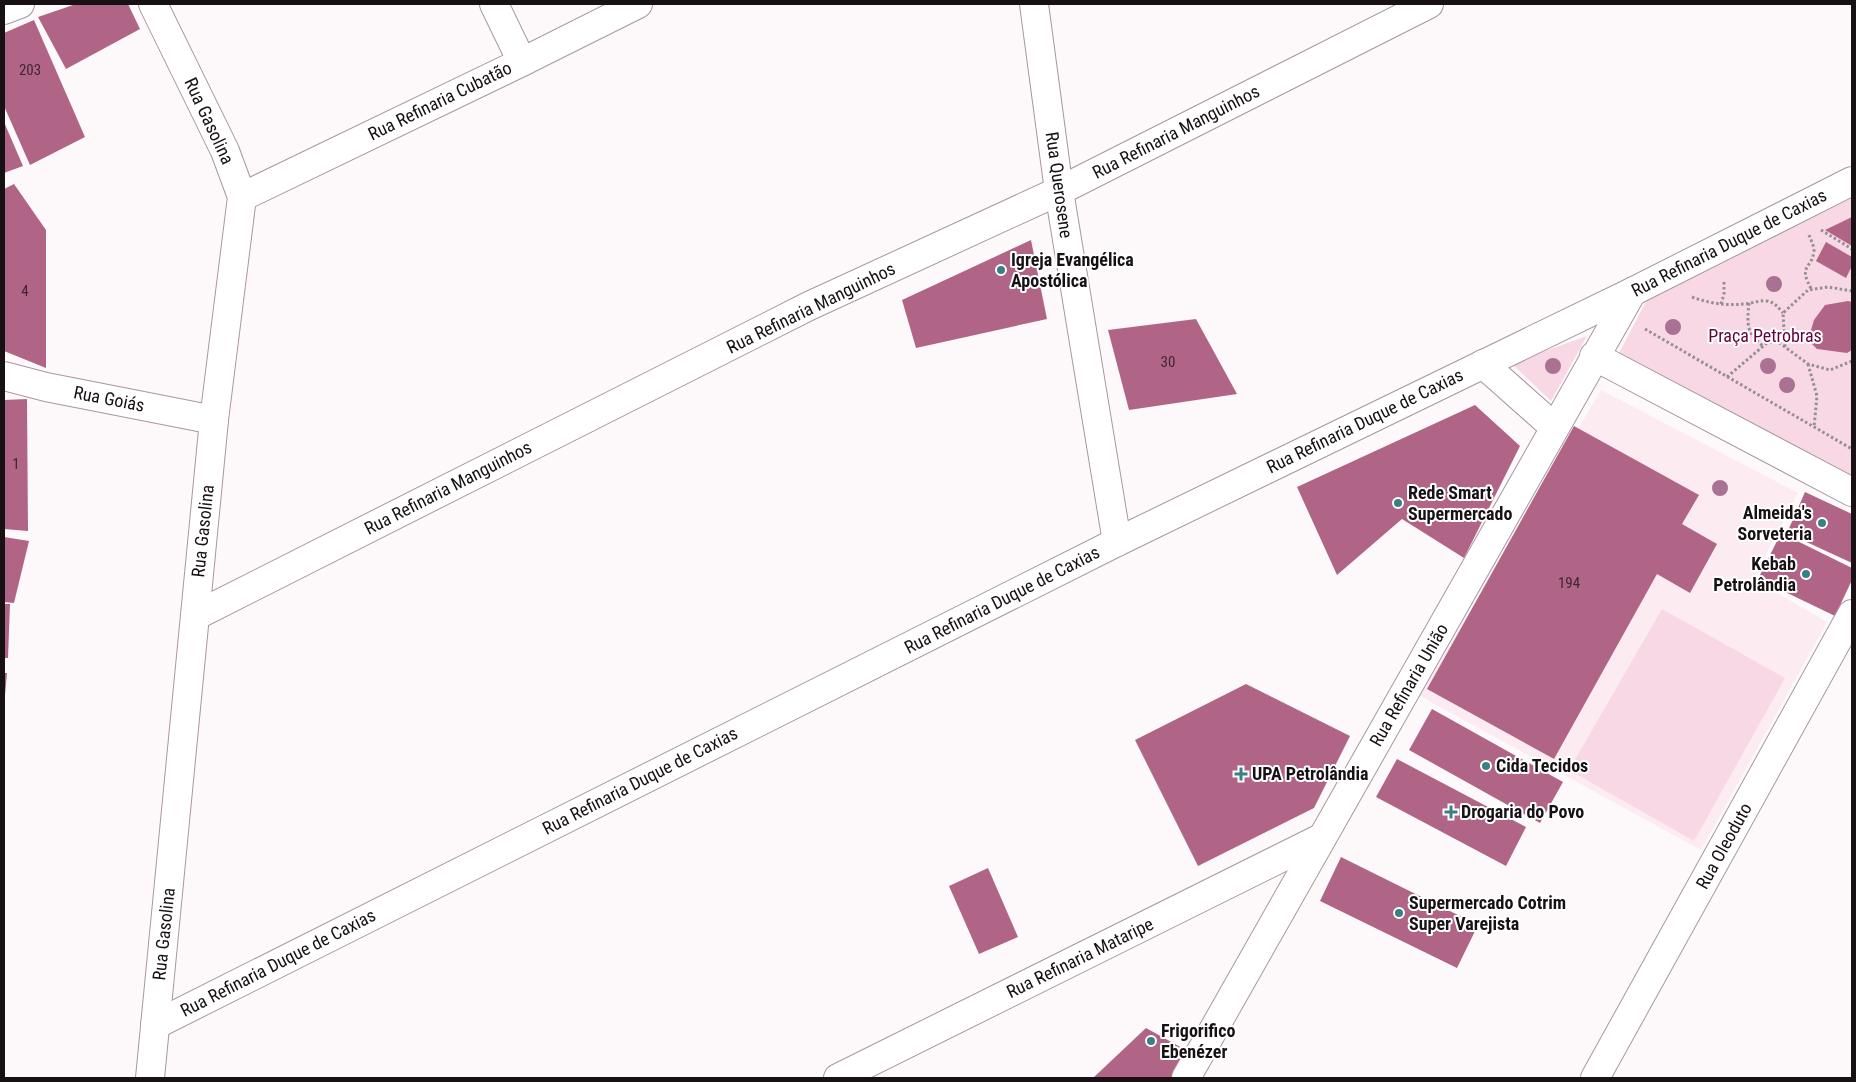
<svg xmlns="http://www.w3.org/2000/svg" width="1856" height="1082" font-family="'Roboto Condensed',sans-serif">
<style>
.built{fill:#fcebf1}
.green{fill:#f9d8e5}
.building{fill:#b16586}
.lines{fill:none;stroke-linecap:round;stroke-linejoin:round}
.minor-casing{stroke:#a9979e;stroke-width:30}
.path{stroke:#948f91;stroke-width:3;stroke-dasharray:2.5 2.5;stroke-linecap:butt}
.minor{stroke:#fff;stroke-width:28}
.tree{fill:#a97192}
.poi-dot{fill:#388086;stroke:#fff;stroke-width:2}
.labels{text-anchor:middle;stroke-width:4;stroke-linejoin:round;paint-order:stroke}
.number-label{font-size:15px;fill:#3e2630}
.street-label{font-size:18px;fill:#171114;stroke:#fff}
.poi-label{font-size:18px;font-weight:bold;fill:#171114;stroke:#fff;text-anchor:start}
.park-label{font-size:18px;fill:#64013c;stroke:#fff}
</style>
<rect width="100%" height="100%" fill="#fdf9fb"/>
<polygon class="built" points="1601,390 1798,493 1753,579 1827,622 1701,850 1420,696"/>
<g class="green">
<polygon points="1852,196 1852,483 1618,355 1650,294"/>
<polygon points="1587,336 1551,401 1511,363"/>
<polygon points="1662,609 1785,678 1694,841 1569,770"/>
</g>
<g class="building">
<polygon points="76,4 128,4 140,29 66,69 38,17"/>
<polygon points="34,20 85,137 30,165 4,106 4,33"/>
<polygon points="4,122 23,166 4,173"/>
<polygon points="14,184 46,230 46,368 4,351 4,189"/>
<polygon points="1852,217 1852,246 1825,230"/>
<polygon points="1031,240 1047,319 916,348 902,300"/>
<polygon points="1826,242 1852,257 1852,266 1846,278 1816,261"/>
<polygon points="1848,301 1852,302 1852,350 1847,353 1817,349 1808,340 1814,320 1825,305"/>
<polygon points="1196,319 1237,394 1129,410 1108,330"/>
<polygon points="27,399 28,531 4,529 4,400"/>
<polygon points="1475,405 1520,446 1464,558 1402,519 1337,575 1297,487"/>
<polygon points="1574,426 1699,495 1682,524 1717,544 1690,593 1657,574 1554,759 1427,689"/>
<polygon points="1805,492 1852,514 1852,563 1787,533"/>
<polygon points="1781,533 1852,568 1852,580 1835,616 1758,579"/>
<polygon points="4,537 29,541 14,603 4,602"/>
<polygon points="4,604 10,604 8,658 4,658"/>
<polygon points="4,673 7,673 5,695 4,695"/>
<polygon points="1246,684 1350,736 1314,808 1198,866 1135,740"/>
<polygon points="1432,709 1563,782 1540,823 1409,750"/>
<polygon points="1397,759 1526,827 1506,866 1376,797"/>
<polygon points="1341,857 1478,925 1457,968 1320,901"/>
<polygon points="988,868 1018,937 979,954 949,886"/>
<polygon points="1146,1028 1193,1054 1179,1078 1093,1078"/>
</g>
<g class="lines">
<defs>
<g id="minor">
<polyline points="494,4 522,62"/>
<polyline points="1034,4 1059,191 1117,542"/>
<polyline points="4,10 20,4"/>
<polyline points="242,197 522,62 638,4"/>
<polyline points="1594,356 1852,492"/>
<polyline points="1483,364 1554,427"/>
<polyline points="4,376 46,387 214,420"/>
<polyline points="195,616 809,306 1059,191 1429,4"/>
<polyline points="155,1025 1117,542 1632,292 1852,181"/>
<polyline points="150,1078 214,420 242,197 225,151 153,4"/>
<polyline points="838,1078 1321,838"/>
<polyline points="1186,1078 1632,292"/>
<polyline points="1595,1078 1852,614"/>
</g>
</defs>
<use href="#minor" class="minor-casing"/>
<g class="path">
<polyline points="1821,230 1852,249"/>
<path d="M1809,235C1811,240 1814,246 1814,251C1812,270 1797,264 1812,290"/>
<polyline points="1852,291 1828,287 1808,290 1783,313 1785,347 1808,364 1830,370 1852,361"/>
<path d="M1692,297C1708,303 1726,306 1743,304C1751,304 1758,300 1767,301C1774,302 1778,307 1783,313"/>
<path d="M1749,303C1747,324 1746,333 1763,346"/>
<polyline points="1721,304 1724,294 1724,280"/>
<polyline points="1645,329 1852,449"/>
<polyline points="1808,364 1817,396 1814,427"/>
<polyline points="1727,377 1768,342 1778,342 1785,347"/>
</g>
<use href="#minor" class="minor"/>
</g>
<g class="tree">
<circle cx="1774" cy="284" r="8"/>
<circle cx="1673" cy="327" r="8"/>
<circle cx="1553" cy="366" r="8"/>
<circle cx="1768" cy="366" r="8"/>
<circle cx="1787" cy="385" r="8"/>
<circle cx="1720" cy="488" r="8"/>
</g>
<g class="poi-dot">
<circle cx="1001" cy="270" r="5"/>
<circle cx="1398" cy="503" r="5"/>
<circle cx="1822" cy="523" r="5"/>
<circle cx="1806" cy="574" r="5"/>
<circle cx="1486" cy="766" r="5"/>
<path d="M1238.5 766.5h5v5h5v5h-5v5h-5v-5h-5v-5h5z"/>
<path d="M1448.5 804.5h5v5h5v5h-5v5h-5v-5h-5v-5h5z"/>
<circle cx="1399" cy="913" r="5"/>
<circle cx="1151" cy="1041" r="5"/>
</g>
<g class="labels">
<g class="number-label">
<text x="30" y="75">203</text>
<text x="25" y="296">4</text>
<text x="1168" y="367">30</text>
<text x="16" y="469">1</text>
<text x="1569" y="588">194</text>
</g>
<g class="street-label">
<text transform="translate(440 101) rotate(-26)" y="6">Rua Refinaria Cubatão</text>
<text transform="translate(209 121) rotate(65)" y="6">Rua Gasolina</text>
<text transform="translate(1176 132) rotate(-27)" y="6">Rua Refinaria Manguinhos</text>
<text transform="translate(1059 185) rotate(82)" y="6">Rua Querosene</text>
<text transform="translate(1729 243) rotate(-27)" y="6">Rua Refinaria Duque de Caxias</text>
<text transform="translate(811 308) rotate(-26)" y="6">Rua Refinaria Manguinhos</text>
<text transform="translate(109 399) rotate(11)" y="6">Rua Goiás</text>
<text transform="translate(1365 421) rotate(-26)" y="6">Rua Refinaria Duque de Caxias</text>
<text transform="translate(448 488) rotate(-27)" y="6">Rua Refinaria Manguinhos</text>
<text transform="translate(203 531) rotate(-84)" y="6">Rua Gasolina</text>
<text transform="translate(1002 600) rotate(-27)" y="6">Rua Refinaria Duque de Caxias</text>
<text transform="translate(1409 685) rotate(-60)" y="6">Rua Refinaria União</text>
<text transform="translate(640 781) rotate(-27)" y="6">Rua Refinaria Duque de Caxias</text>
<text transform="translate(1724 846) rotate(-61)" y="6">Rua Oleoduto</text>
<text transform="translate(164 934) rotate(-84)" y="6">Rua Gasolina</text>
<text transform="translate(1080 958) rotate(-26)" y="6">Rua Refinaria Mataripe</text>
<text transform="translate(278 963) rotate(-27)" y="6">Rua Refinaria Duque de Caxias</text>
</g>
<g class="poi-label">
<text x="1011" y="266">Igreja Evangélica<tspan x="1011" dy="21">Apostólica</tspan></text>
<text x="1408" y="499">Rede Smart<tspan x="1408" dy="21">Supermercado</tspan></text>
<text x="1812" y="519" text-anchor="end">Almeida's<tspan x="1812" dy="21">Sorveteria</tspan></text>
<text x="1796" y="570" text-anchor="end">Kebab<tspan x="1796" dy="21">Petrolândia</tspan></text>
<text x="1496" y="772">Cida Tecidos</text>
<text x="1252" y="780">UPA Petrolândia</text>
<text x="1461" y="818">Drogaria do Povo</text>
<text x="1409" y="909">Supermercado Cotrim<tspan x="1409" dy="21">Super Varejista</tspan></text>
<text x="1161" y="1037">Frigorifico<tspan x="1161" dy="21">Ebenézer</tspan></text>
</g>
<g class="park-label">
<text x="1765" y="342">Praça Petrobras</text>
</g>
</g>
<rect width="1856" height="1082" fill="none" stroke="#171114" stroke-width="10"/>
</svg>
